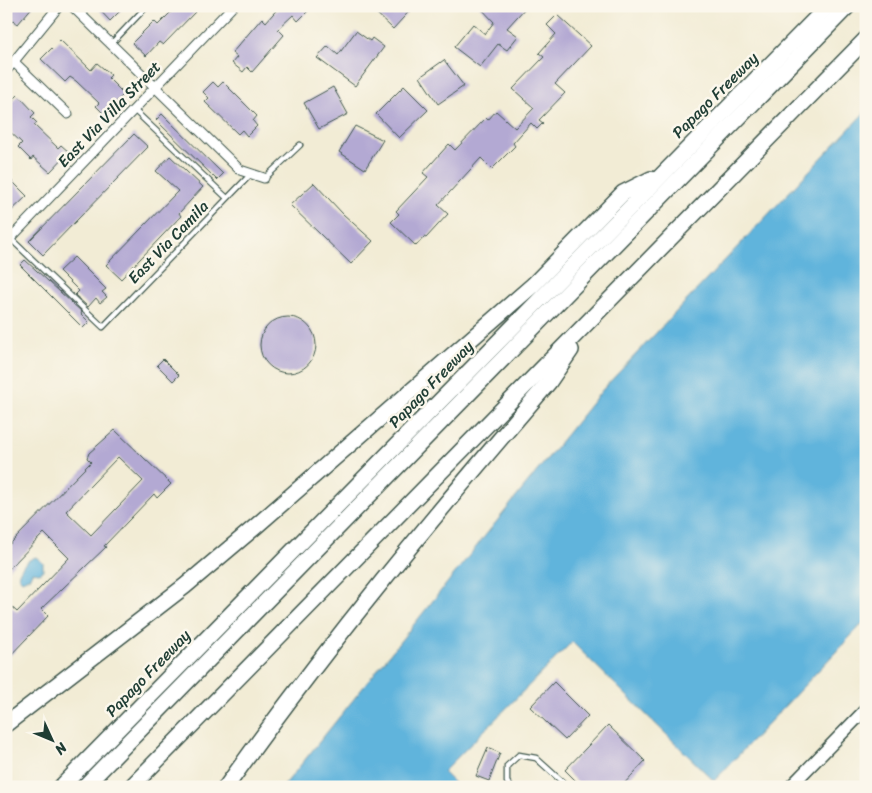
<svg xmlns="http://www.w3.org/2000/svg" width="872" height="793" viewBox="0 0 872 793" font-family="Sriracha,sans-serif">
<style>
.water{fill:#60b4dc;stroke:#407888}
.building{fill:#b3a9d3;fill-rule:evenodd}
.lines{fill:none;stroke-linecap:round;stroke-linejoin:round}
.lane-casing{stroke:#3f574c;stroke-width:7}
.street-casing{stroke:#3f574c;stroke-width:11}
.secondary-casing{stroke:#3f574c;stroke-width:14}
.highway-casing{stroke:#3f574c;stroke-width:18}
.lane{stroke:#fff;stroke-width:4.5}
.street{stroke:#fff;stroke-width:9}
.secondary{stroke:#fff;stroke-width:11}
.highway{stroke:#fff;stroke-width:15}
.labels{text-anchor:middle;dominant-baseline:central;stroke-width:5;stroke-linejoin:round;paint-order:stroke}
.street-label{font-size:16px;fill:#1f3d34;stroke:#fbf7ec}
</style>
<rect width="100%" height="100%" fill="#fbf7ec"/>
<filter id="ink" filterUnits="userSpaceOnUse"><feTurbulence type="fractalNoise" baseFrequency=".02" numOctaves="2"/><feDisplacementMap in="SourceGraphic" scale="10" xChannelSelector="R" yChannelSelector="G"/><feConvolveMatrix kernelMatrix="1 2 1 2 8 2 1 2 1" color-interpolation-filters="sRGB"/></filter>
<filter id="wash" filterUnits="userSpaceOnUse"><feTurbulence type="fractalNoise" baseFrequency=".0096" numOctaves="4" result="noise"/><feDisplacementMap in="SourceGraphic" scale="20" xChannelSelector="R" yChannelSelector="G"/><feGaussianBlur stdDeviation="1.12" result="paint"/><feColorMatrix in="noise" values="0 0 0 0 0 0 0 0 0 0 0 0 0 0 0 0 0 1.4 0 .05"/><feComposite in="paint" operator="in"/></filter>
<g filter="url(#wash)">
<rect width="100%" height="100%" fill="#f2ecd5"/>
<g class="water">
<path d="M 866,111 L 866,620 L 714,781 L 572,642 L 443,772 L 458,787 L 283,787 L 604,388 Z"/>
<path d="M 36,557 L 43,563 L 43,570 L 39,573 L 32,572 L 30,577 L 22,581 L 18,576 C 21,567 26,560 36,557 Z"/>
</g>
<g id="blocks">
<g class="building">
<path d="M 6,6 L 33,6 L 18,24 L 13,20 L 6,27 Z"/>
<path d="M 96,6 L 125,6 L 110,21 Z"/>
<path d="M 177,6 L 192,6 L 196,11 L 163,45 L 159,42 L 146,56 L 132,43 L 154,21 L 158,25 Z"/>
<path d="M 280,6 L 313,6 L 298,21 L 293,15 L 278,29 L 284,35 L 252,72 L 247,67 L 243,72 L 232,63 L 237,57 L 232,53 L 262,18 L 266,22 Z"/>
<path d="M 369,6 L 414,6 L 393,29 Z"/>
<path d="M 479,6 L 527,6 L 507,28 L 518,36 L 507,50 L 498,44 L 480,67 L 454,47 L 473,24 L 485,34 L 494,22 Z"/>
<path d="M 557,15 L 591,46 L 555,84 L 565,93 L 539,120 L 543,123 L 537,129 L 531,123 L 513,143 L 515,146 L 492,169 L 481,158 L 438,205 L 448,214 L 426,238 L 424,237 L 416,246 L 391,222 L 399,214 L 396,211 L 428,177 L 423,173 L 449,144 L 455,150 L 486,118 L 488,120 L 496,111 L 515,128 L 534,108 L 513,89 L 544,57 L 539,53 L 556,34 L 547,25 Z"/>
<path d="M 356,31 L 370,41 L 372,38 L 384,47 L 355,86 L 317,58 L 328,46 L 338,55 Z"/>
<path d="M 60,40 L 91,70 L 97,63 L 111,75 L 108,78 L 124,94 L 104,114 L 96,106 L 99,103 L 76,81 L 70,77 L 65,82 L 41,59 Z"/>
<path d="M 444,60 L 464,86 L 438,104 L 420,77 Z"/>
<path d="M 213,82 L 218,87 L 223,82 L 257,116 L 253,121 L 257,126 L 247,136 L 242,130 L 238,134 L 205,102 L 209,98 L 203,92 Z"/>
<path d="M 404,86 L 428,110 L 399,138 L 376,114 Z"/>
<path d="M 333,87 L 348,114 L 319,129 L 304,103 Z"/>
<path d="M 6,95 L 12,101 L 18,95 L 35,113 L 31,117 L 37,123 L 34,125 L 58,148 L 61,145 L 69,152 L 50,172 L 33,157 L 31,160 L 18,147 L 22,143 L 6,128 Z"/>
<path d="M 162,114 L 223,174 L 217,180 L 156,120 Z"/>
<path d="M 355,126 L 383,140 L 365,169 L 339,152 Z"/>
<path d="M 134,134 L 148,147 L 43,255 L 29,241 Z"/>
<path d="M 170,156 L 203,187 L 179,213 L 181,216 L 121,279 L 106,265 L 178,191 L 156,171 Z"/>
<path d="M 6,175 L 27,196 L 6,216 Z"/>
<path d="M 314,183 L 343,214 L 373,241 L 351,264 L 290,205 Z"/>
<path d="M 74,257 L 106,289 L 102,292 L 107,297 L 100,303 L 96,298 L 88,307 L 75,295 L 79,291 L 59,271 Z"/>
<path d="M 25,260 L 82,312 L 81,314 L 89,322 L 83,328 L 20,265 Z"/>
<circle cx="288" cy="345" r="28"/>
<path d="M 163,359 L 179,375 L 173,381 L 157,365 Z"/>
<path d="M 115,430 L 171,484 L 157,498 L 154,494 L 104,546 L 106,547 L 41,609 L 48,616 L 6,660 L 6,602 L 17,612 L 69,558 L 44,533 L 6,572 L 6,548 L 91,462 L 87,458 L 89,453 ZM 118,457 L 143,481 L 91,535 L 66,511 Z"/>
<path d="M 554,682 L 588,716 L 565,740 L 530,707 Z"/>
<path d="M 608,725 L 645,761 L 621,787 L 582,787 L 565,770 Z"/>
<path d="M 488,748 L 500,753 L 489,781 L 476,776 Z"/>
</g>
</g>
</g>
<g filter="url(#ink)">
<use href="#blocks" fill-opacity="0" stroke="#3f574c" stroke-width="1"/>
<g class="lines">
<defs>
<g id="lane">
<path d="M 111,44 L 147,6"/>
<path d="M 134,110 L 227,198"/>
<path d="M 265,178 L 300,145"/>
<path d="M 11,239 L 103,327 L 251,174"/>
<path d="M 511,787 L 507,782 L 507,766 L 519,755 L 536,758 L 568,787"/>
</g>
<g id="street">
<path d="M 72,6 L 240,170 L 264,178"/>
<path d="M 14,62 L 68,114"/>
<path d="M 6,71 L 59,6"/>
<path d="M 6,243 L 233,6"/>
</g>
<path id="secondary" d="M 790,787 L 866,709"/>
<g id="highway">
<path d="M 6,724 L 185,586 L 255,527 L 533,285 L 623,193 L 651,179"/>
<path d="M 61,787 L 828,6"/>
<path d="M 84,787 L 848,6"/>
<path d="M 131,787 L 866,39"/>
<path d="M 226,787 C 326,646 436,513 549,382 L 571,350"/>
</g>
</defs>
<use href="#lane" class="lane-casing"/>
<use href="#street" class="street-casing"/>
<use href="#secondary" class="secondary-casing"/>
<use href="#highway" class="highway-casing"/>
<use href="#lane" class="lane"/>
<use href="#street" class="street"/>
<use href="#secondary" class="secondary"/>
<use href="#highway" class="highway"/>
</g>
</g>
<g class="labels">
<g class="street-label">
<text transform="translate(715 95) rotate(-45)">Papago Freeway</text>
<text transform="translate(109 114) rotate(-46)">East Via Villa Street</text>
<text transform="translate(168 242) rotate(-46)">East Via Camila</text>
<text transform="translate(431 384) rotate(-46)">Papago Freeway</text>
<text transform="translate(148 673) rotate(-46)">Papago Freeway</text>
</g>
</g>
<rect width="872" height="793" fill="none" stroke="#fbf7ec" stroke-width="25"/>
<g transform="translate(52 740) rotate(134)" stroke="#fbf7ec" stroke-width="4" paint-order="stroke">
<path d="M0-4L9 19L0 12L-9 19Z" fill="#1f3d34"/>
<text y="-8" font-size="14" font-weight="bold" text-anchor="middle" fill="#1f3d34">N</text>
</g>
</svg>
